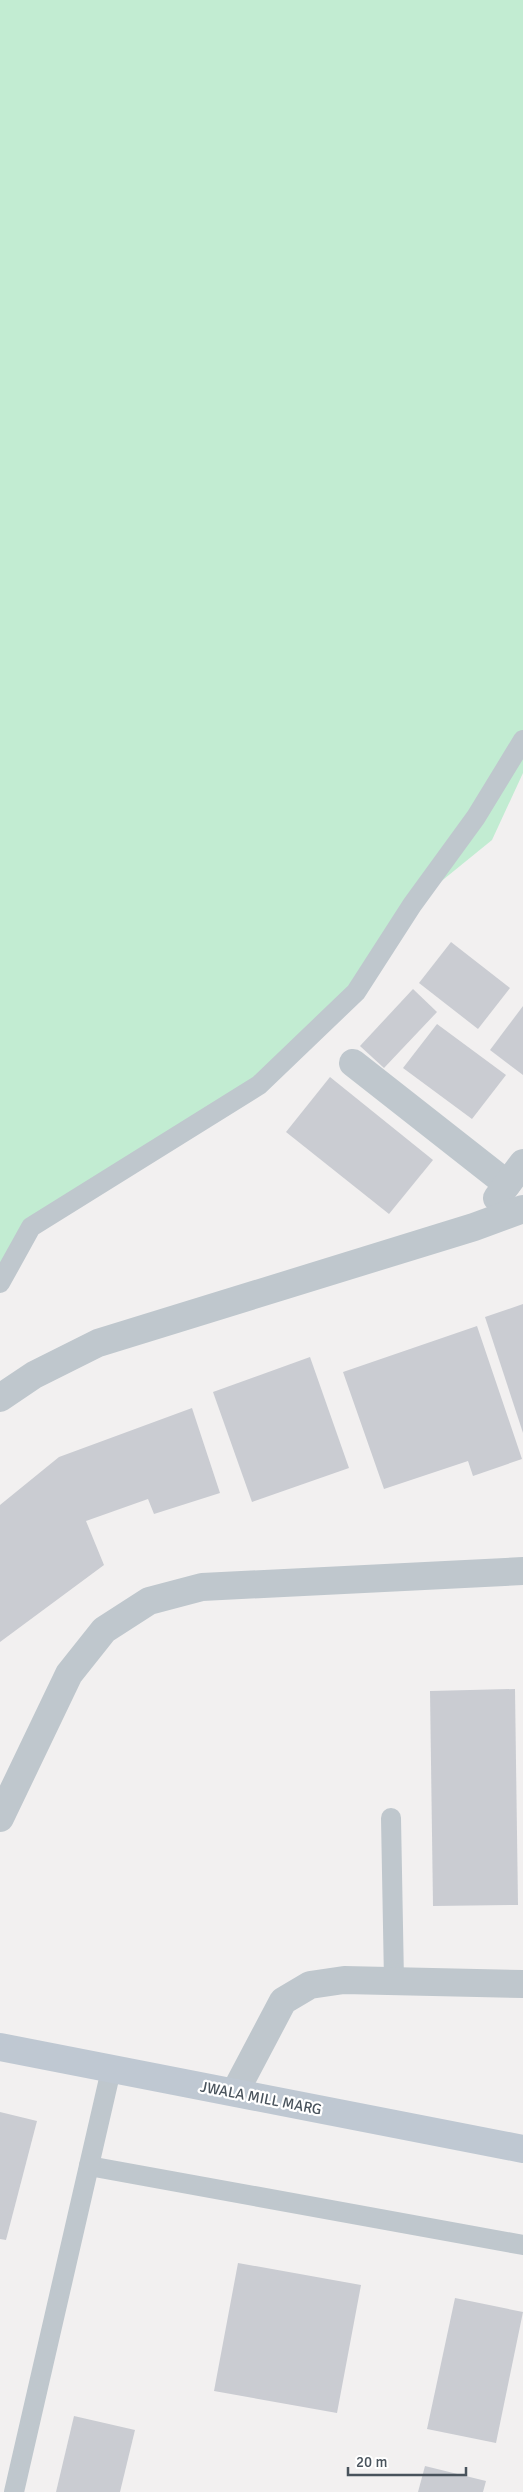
<svg xmlns="http://www.w3.org/2000/svg" width="523" height="2492" viewBox="0 0 523 2492" font-family="Signika,sans-serif">
<style>
.green{fill:#c2ecd2}
.building{fill:#caccd2}
.lines{fill:none;stroke-linecap:round;stroke-linejoin:round}
.lane{stroke:#bfc7cd;stroke-width:20}
.street{stroke:#bfc7cd;stroke-width:28}
.secondary{stroke:#bfc8d2;stroke-width:28}
.labels{text-anchor:middle;dominant-baseline:central;stroke-width:4.5;stroke-linejoin:round;paint-order:stroke}
.street-label{font-size:15px;fill:#49535c;stroke:#fff}
</style>
<rect width="100%" height="100%" fill="#f2f0f0"/>
<path class="green" d="M 0,0 L 523,0 L 523,773 L 492,840 L 412,905 L 356,992 L 259,1085 L 31,1227 L 0,1283 Z"/>
<g class="building">
<path d="M 451,942 L 510,988 L 478,1029 L 419,983 Z"/>
<path d="M 413,989 L 437,1012 L 384,1068 L 360,1046 Z"/>
<path d="M 523,1006 L 523,1075 L 490,1050 Z"/>
<path d="M 437,1024 L 506,1075 L 472,1119 L 403,1068 Z"/>
<path d="M 330,1077 L 433,1160 L 389,1214 L 286,1132 Z"/>
<path d="M 523,1304 L 523,1433 L 485,1317 Z"/>
<path d="M 477,1326 L 522,1459 L 473,1476 L 468,1461 L 384,1489 L 343,1372 Z"/>
<path d="M 310,1357 L 349,1468 L 252,1502 L 213,1392 Z"/>
<path d="M 192,1408 L 220,1493 L 154,1514 L 148,1499 L 86,1521 L 104,1565 L 0,1642 L 0,1505 L 59,1457 Z"/>
<path d="M 515,1689 L 518,1905 L 433,1906 L 430,1691 Z"/>
<path d="M 0,2112 L 37,2121 L 6,2240 L 0,2239 Z"/>
<path d="M 238,2263 L 361,2285 L 337,2413 L 214,2391 Z"/>
<path d="M 455,2298 L 523,2312 L 496,2443 L 427,2429 Z"/>
<path d="M 74,2416 L 135,2430 L 120,2492 L 56,2492 Z"/>
<path d="M 425,2466 L 486,2481 L 483,2492 L 418,2492 Z"/>
</g>
<g class="lines">
<g class="lane">
<path d="M 0,1283 L 31,1227 L 259,1085 L 356,992 L 412,905 L 476,817 L 523,740"/>
<path d="M 391,1818 L 394,1981"/>
<path d="M 89,2166 L 523,2245"/>
<path d="M 14,2492 L 111,2070"/>
</g>
<g class="street">
<path d="M 353,1063 L 507,1184"/>
<path d="M 497,1198 L 523,1163"/>
<path d="M 0,1398 L 34,1375 L 98,1343 L 474,1227 L 523,1209"/>
<path d="M 0,1818 L 69,1674 L 104,1630 L 149,1601 L 202,1587 L 523,1571"/>
<path d="M 235,2092 L 283,2001 L 310,1985 L 344,1980 L 523,1984"/>
</g>
<path class="secondary" d="M 0,2047 L 523,2149"/>
</g>
<g class="labels">
<g class="street-label">
<text transform="translate(261 2098) rotate(11)">JWALA MILL MARG</text>
</g>
</g>
<path d="M348 2467v8h118v-8" fill="none" stroke="#49535c" stroke-width="2.5"/>
<text x="356" y="2467" font-size="15" fill="#49535c" stroke="#ffffff" stroke-width="4" paint-order="stroke">20 m</text>
</svg>
